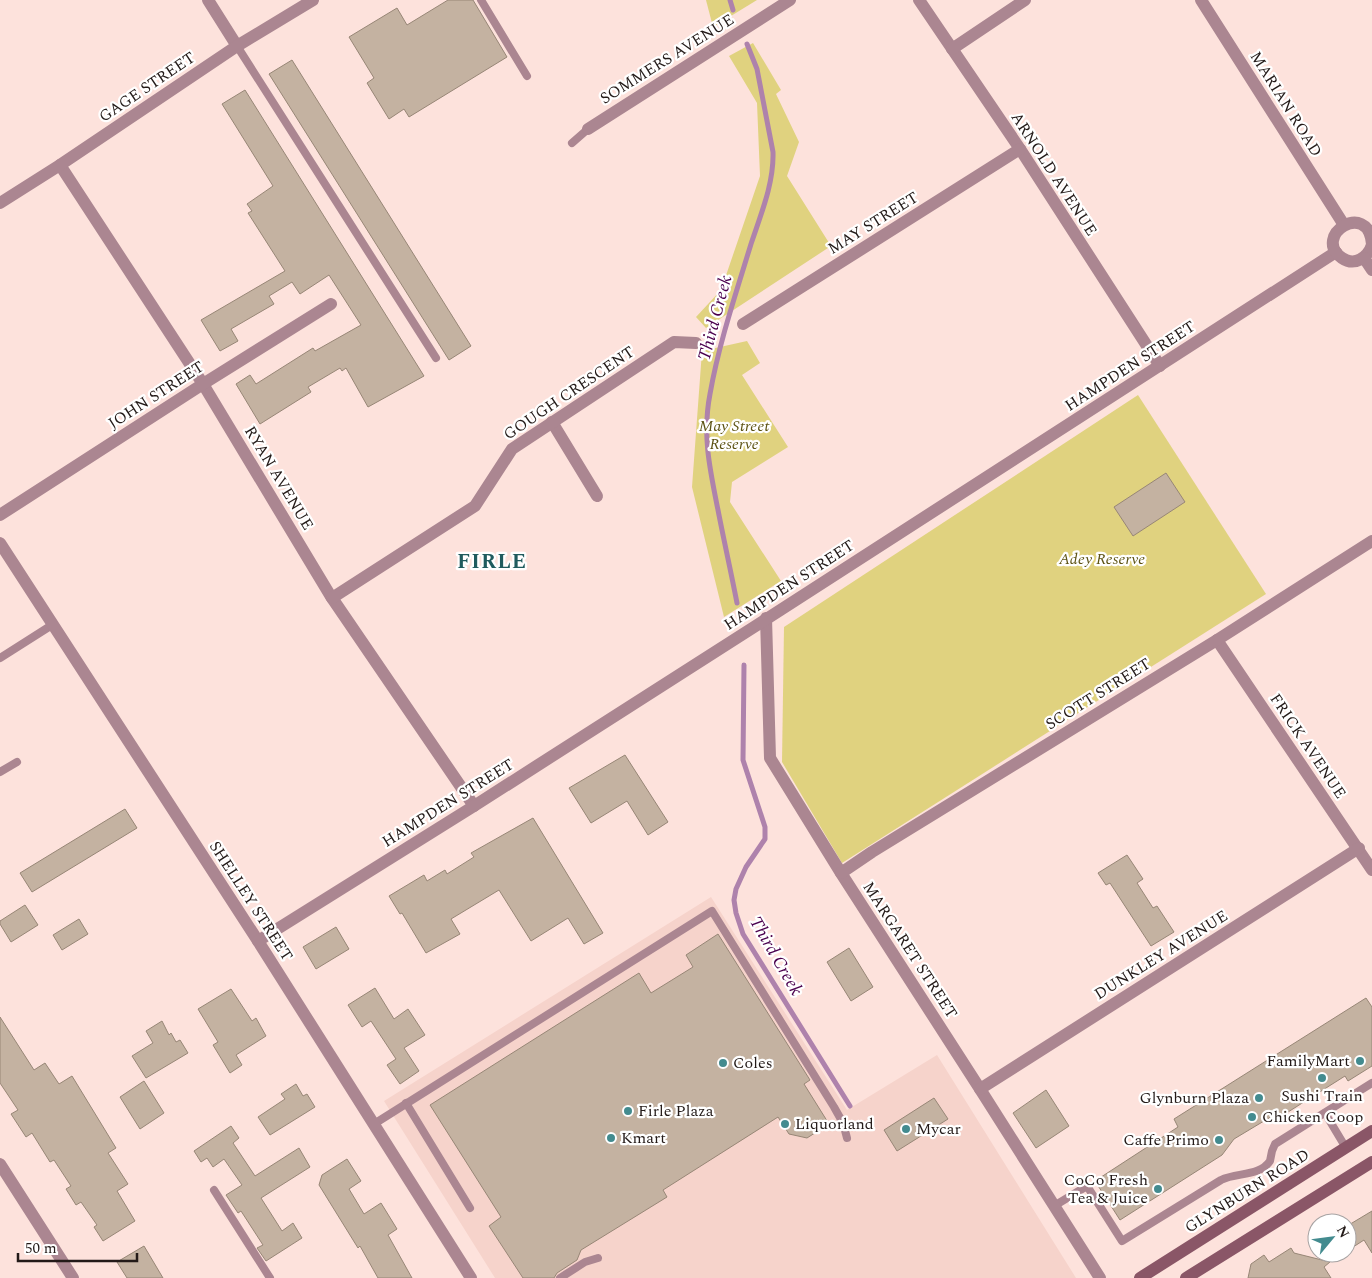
<svg xmlns="http://www.w3.org/2000/svg" width="1372" height="1278" viewBox="0 0 1372 1278" font-family="Spectral,serif">
<style>
.built{fill:#f6d3cb}
.green{fill:#e0d27f}
.lines{fill:none;stroke-linecap:round;stroke-linejoin:round}
.stream{stroke:#ae82ac;stroke-width:5}
.building{fill:#c4b2a1;stroke:#978676}
.service{stroke:#ab8691;stroke-width:8}
.minor{stroke:#ab8691;stroke-width:12}
.tertiary{stroke:#ab8691;stroke-width:12}
.secondary{stroke:#8a5667;stroke-width:12}
.poi-dot{fill:#438b8f;stroke:#fff;stroke-width:2}
.labels{text-anchor:middle;dominant-baseline:central;stroke-width:4.5;stroke-linejoin:round;paint-order:stroke}
.street-label{font-size:16px;fill:#231a18;stroke:#fff}
.park-label{font-size:16px;font-style:italic;fill:#5d5314;stroke:#fff}
.poi-label{font-size:16px;fill:#231a18;stroke:#fff;text-anchor:start}
.water-label{font-size:18px;font-style:italic;fill:#4a004e;stroke:#fff}
.district-label{font-size:21px;font-weight:bold;letter-spacing:1px;fill:#205b5e;stroke:#fff}
</style>
<rect width="100%" height="100%" fill="#fde2dc"/>
<path class="built" d="M 711,897 L 847,1110 L 937,1055 L 1076,1278 L 495,1278 L 384,1101 Z"/>
<g class="green">
<path d="M 706,0 L 757,0 L 713,27 Z"/>
<path d="M 753,43 L 781,90 L 776,94 L 799,142 L 787,176 L 831,246 L 706,328 L 696,317 L 721,290 L 760,176 L 757,103 L 729,56 Z"/>
<path d="M 747,341 L 760,363 L 742,375 L 788,447 L 732,482 L 730,502 L 781,581 L 724,617 L 692,487 L 702,351 Z"/>
<path d="M 1138,395 L 1266,594 L 842,863 L 782,762 L 784,627 Z"/>
</g>
<g class="lines">
<g class="stream">
<path d="M 730,0 L 733,10"/>
<path d="M 737,603 C 731,572 724,541 718,510 C 710,470 702,435 710,394 C 719,343 736,293 751,244 C 761,214 774,183 773,152 L 757,69 L 747,44"/>
<path d="M 744,665 L 743,760 L 765,827 L 765,839 L 746,867 L 736,889 L 734,900 L 736,913 L 743,934 L 850,1106"/>
</g>
</g>
<g class="building">
<path d="M 448,0 L 473,0 L 507,57 L 409,117 L 404,109 L 389,119 L 367,83 L 374,78 L 349,37 L 397,8 L 407,25 Z"/>
<path d="M 292,60 L 471,346 L 449,360 L 269,74 Z"/>
<path d="M 245,90 L 424,376 L 368,407 L 346,368 L 342,371 L 340,368 L 308,387 L 311,392 L 260,424 L 236,384 L 250,375 L 256,384 L 313,348 L 315,351 L 361,325 L 329,275 L 300,294 L 292,282 L 269,296 L 274,304 L 231,329 L 238,341 L 220,351 L 201,320 L 285,271 L 248,213 L 252,211 L 247,204 L 273,186 L 222,104 Z"/>
<path d="M 1166,473 L 1185,502 L 1133,536 L 1114,507 Z"/>
<path d="M 625,755 L 668,822 L 648,835 L 627,801 L 591,823 L 569,788 Z"/>
<path d="M 125,809 L 137,828 L 32,892 L 20,873 Z"/>
<path d="M 533,818 L 603,933 L 584,944 L 568,918 L 531,941 L 499,890 L 451,919 L 460,934 L 426,953 L 402,913 L 400,914 L 389,896 L 424,875 L 427,881 L 445,870 L 447,874 L 474,857 L 471,853 Z"/>
<path d="M 1127,855 L 1143,879 L 1137,883 L 1153,908 L 1157,906 L 1174,932 L 1151,946 L 1110,883 L 1106,885 L 1098,873 Z"/>
<path d="M 25,905 L 38,925 L 11,942 L 0,924 L 0,921 Z"/>
<path d="M 79,919 L 88,934 L 62,950 L 53,935 Z"/>
<path d="M 336,927 L 349,949 L 316,969 L 303,947 Z"/>
<path d="M 718,934 L 810,1080 L 804,1084 L 829,1124 L 807,1138 L 789,1134 L 778,1117 L 663,1190 L 667,1197 L 581,1250 L 577,1260 L 557,1273 L 554,1278 L 523,1278 L 489,1226 L 501,1217 L 430,1105 L 639,973 L 651,993 L 693,967 L 686,955 Z"/>
<path d="M 849,948 L 873,987 L 851,1001 L 827,962 Z"/>
<path d="M 375,988 L 394,1019 L 408,1009 L 425,1035 L 404,1048 L 419,1071 L 400,1084 L 387,1065 L 396,1059 L 371,1021 L 362,1027 L 348,1005 Z"/>
<path d="M 231,989 L 252,1021 L 256,1018 L 266,1036 L 236,1055 L 242,1065 L 230,1073 L 213,1045 L 218,1042 L 198,1009 Z"/>
<path d="M 1366,998 L 1372,1007 L 1372,1066 L 1348,1081 L 1345,1076 L 1277,1119 L 1274,1115 L 1234,1139 L 1222,1155 L 1120,1220 L 1095,1181 L 1178,1127 L 1174,1119 Z"/>
<path d="M 0,1017 L 34,1070 L 45,1063 L 59,1084 L 72,1076 L 116,1148 L 108,1153 L 128,1184 L 117,1191 L 135,1221 L 103,1241 L 94,1227 L 97,1225 L 81,1202 L 76,1205 L 66,1189 L 71,1186 L 54,1160 L 50,1162 L 32,1133 L 26,1137 L 11,1114 L 18,1110 L 0,1083 Z"/>
<path d="M 162,1021 L 169,1035 L 171,1033 L 176,1042 L 180,1040 L 188,1053 L 146,1078 L 132,1056 L 153,1043 L 146,1031 Z"/>
<path d="M 144,1081 L 164,1113 L 140,1129 L 120,1097 Z"/>
<path d="M 296,1084 L 303,1096 L 307,1094 L 315,1107 L 270,1135 L 258,1117 L 285,1099 L 281,1094 Z"/>
<path d="M 1046,1090 L 1069,1126 L 1036,1148 L 1013,1113 Z"/>
<path d="M 934,1098 L 948,1119 L 897,1151 L 884,1130 Z"/>
<path d="M 231,1126 L 239,1138 L 233,1143 L 255,1176 L 299,1148 L 310,1167 L 261,1198 L 282,1231 L 293,1223 L 302,1238 L 266,1261 L 257,1248 L 263,1245 L 241,1211 L 238,1213 L 226,1195 L 242,1185 L 224,1159 L 213,1167 L 207,1158 L 201,1162 L 194,1151 Z"/>
<path d="M 347,1159 L 361,1181 L 349,1189 L 364,1214 L 381,1203 L 397,1229 L 388,1235 L 412,1278 L 378,1278 L 360,1246 L 358,1248 L 319,1185 L 322,1175 Z"/>
<path d="M 1372,1211 L 1372,1253 L 1364,1240 L 1347,1251 L 1347,1226 Z"/>
<path d="M 144,1246 L 163,1278 L 127,1278 L 117,1262 Z"/>
<path d="M 1291,1248 L 1294,1253 L 1330,1262 L 1324,1267 L 1331,1278 L 1248,1278 L 1251,1264 L 1264,1255 L 1269,1262 Z"/>
</g>
<g class="lines">
<g class="service">
<path d="M 481,0 L 527,76"/>
<path d="M 237,46 L 436,358"/>
<path d="M 572,143 L 588,129"/>
<path d="M 0,658 L 52,625"/>
<path d="M 0,772 L 17,762"/>
<path d="M 406,1103 L 470,1208"/>
<path d="M 1325,1113 L 1346,1148"/>
<path d="M 374,1124 L 712,911 L 834,1107 L 843,1123 L 847,1138"/>
<path d="M 214,1190 L 270,1278"/>
<path d="M 1054,1206 L 1087,1186 L 1122,1241 L 1221,1180 C 1237,1172 1259,1177 1270,1161 L 1272,1151 L 1275,1144 L 1372,1083"/>
<path d="M 560,1278 L 585,1262 L 598,1258"/>
</g>
<g class="minor">
<path d="M 208,0 L 237,46"/>
<path d="M 919,0 L 1020,149 L 1160,366"/>
<path d="M 952,49 L 1025,0"/>
<path d="M 588,129 L 790,0"/>
<path d="M 60,165 L 203,384 L 330,595 L 474,806"/>
<path d="M 0,203 L 60,165 L 237,46 L 313,0"/>
<path d="M 743,324 L 1020,149"/>
<path d="M 552,422 L 597,496"/>
<path d="M 0,515 L 203,384 L 331,304"/>
<path d="M 0,543 L 258,941 L 471,1278"/>
<path d="M 332,598 L 475,506 L 512,449 L 674,342 L 696,343"/>
<path d="M 766,618 L 770,758 L 841,873 L 980,1089 L 1100,1278"/>
<path d="M 1217,640 L 1372,870"/>
<path d="M 841,873 L 872,852 L 1217,640 L 1372,541"/>
<path d="M 258,941 L 474,806 L 754,627 L 1336,252"/>
<path d="M 980,1089 L 1359,848"/>
<path d="M 0,1164 L 73,1278"/>
</g>
<g class="tertiary">
<path d="M 1201,0 L 1344,225"/>
<path d="M 1372,244 C 1368,199 1311,236 1342,258 C 1355,267 1368,257 1372,245"/>
<path d="M 1364,258 L 1372,270"/>
</g>
<g class="secondary">
<path d="M 1140,1278 L 1372,1131"/>
<path d="M 1186,1278 L 1372,1162"/>
</g>
</g>
<g class="poi-dot">
<circle cx="1360" cy="1061" r="5"/>
<circle cx="723" cy="1063" r="5"/>
<circle cx="1322" cy="1078" r="5"/>
<circle cx="1259" cy="1098" r="5"/>
<circle cx="628" cy="1111" r="5"/>
<circle cx="1252" cy="1117" r="5"/>
<circle cx="785" cy="1124" r="5"/>
<circle cx="906" cy="1129" r="5"/>
<circle cx="611" cy="1138" r="5"/>
<circle cx="1219" cy="1140" r="5"/>
<circle cx="1158" cy="1189" r="5"/>
</g>
<g class="labels">
<g class="street-label">
<text transform="translate(667 59) rotate(-32)">SOMMERS AVENUE</text>
<text transform="translate(147 87) rotate(-34)">GAGE STREET</text>
<text transform="translate(1286 104) rotate(58)">MARIAN ROAD</text>
<text transform="translate(1054 174) rotate(57)">ARNOLD AVENUE</text>
<text transform="translate(873 223) rotate(-32)">MAY STREET</text>
<text transform="translate(1130 366) rotate(-33)">HAMPDEN STREET</text>
<text transform="translate(569 393) rotate(-34)">GOUGH CRESCENT</text>
<text transform="translate(156 395) rotate(-33)">JOHN STREET</text>
<text transform="translate(279 478) rotate(59)">RYAN AVENUE</text>
<text transform="translate(789 585) rotate(-33)">HAMPDEN STREET</text>
<text transform="translate(1098 694) rotate(-32)">SCOTT STREET</text>
<text transform="translate(1308 746) rotate(56)">FRICK AVENUE</text>
<text transform="translate(448 803) rotate(-32)">HAMPDEN STREET</text>
<text transform="translate(251 901) rotate(57)">SHELLEY STREET</text>
<text transform="translate(910 950) rotate(57)">MARGARET STREET</text>
<text transform="translate(1161 955) rotate(-32)">DUNKLEY AVENUE</text>
<text transform="translate(1247 1191) rotate(-32)">GLYNBURN ROAD</text>
</g>
<g class="park-label">
<text x="734" y="426">May Street<tspan x="734" dy="18">Reserve</tspan></text>
<text x="1102" y="559">Adey Reserve</text>
</g>
<g class="poi-label">
<text x="1350" y="1061" text-anchor="end">FamilyMart</text>
<text x="733" y="1063">Coles</text>
<text x="1322" y="1096" text-anchor="middle">Sushi Train</text>
<text x="1249" y="1098" text-anchor="end">Glynburn Plaza</text>
<text x="638" y="1111">Firle Plaza</text>
<text x="1262" y="1117">Chicken Coop</text>
<text x="795" y="1124">Liquorland</text>
<text x="916" y="1129">Mycar</text>
<text x="621" y="1138">Kmart</text>
<text x="1209" y="1140" text-anchor="end">Caffe Primo</text>
<text x="1148" y="1180" text-anchor="end">CoCo Fresh<tspan x="1148" dy="18">Tea &amp; Juice</tspan></text>
</g>
<g class="water-label">
<text transform="translate(715 318) rotate(-75)">Third Creek</text>
<text transform="translate(776 956) rotate(60)">Third Creek</text>
</g>
<g class="district-label">
<text x="492" y="562">FIRLE</text>
</g>
</g>
<g transform="translate(1332 1238) rotate(61)"><circle r="24" fill="#ffffff" stroke="#a7a3a3"/>
<path d="M0-4L9 19L0 12L-9 19Z" fill="#438b8f"/>
<text y="-8" font-size="14" font-weight="bold" text-anchor="middle" fill="#231a18">N</text>
</g>
<path d="M18 1253v8h119v-8" fill="none" stroke="#231a18" stroke-width="2.5"/>
<text x="25" y="1253" font-size="15" fill="#231a18" stroke="#ffffff" stroke-width="4" paint-order="stroke">50 m</text>
</svg>
